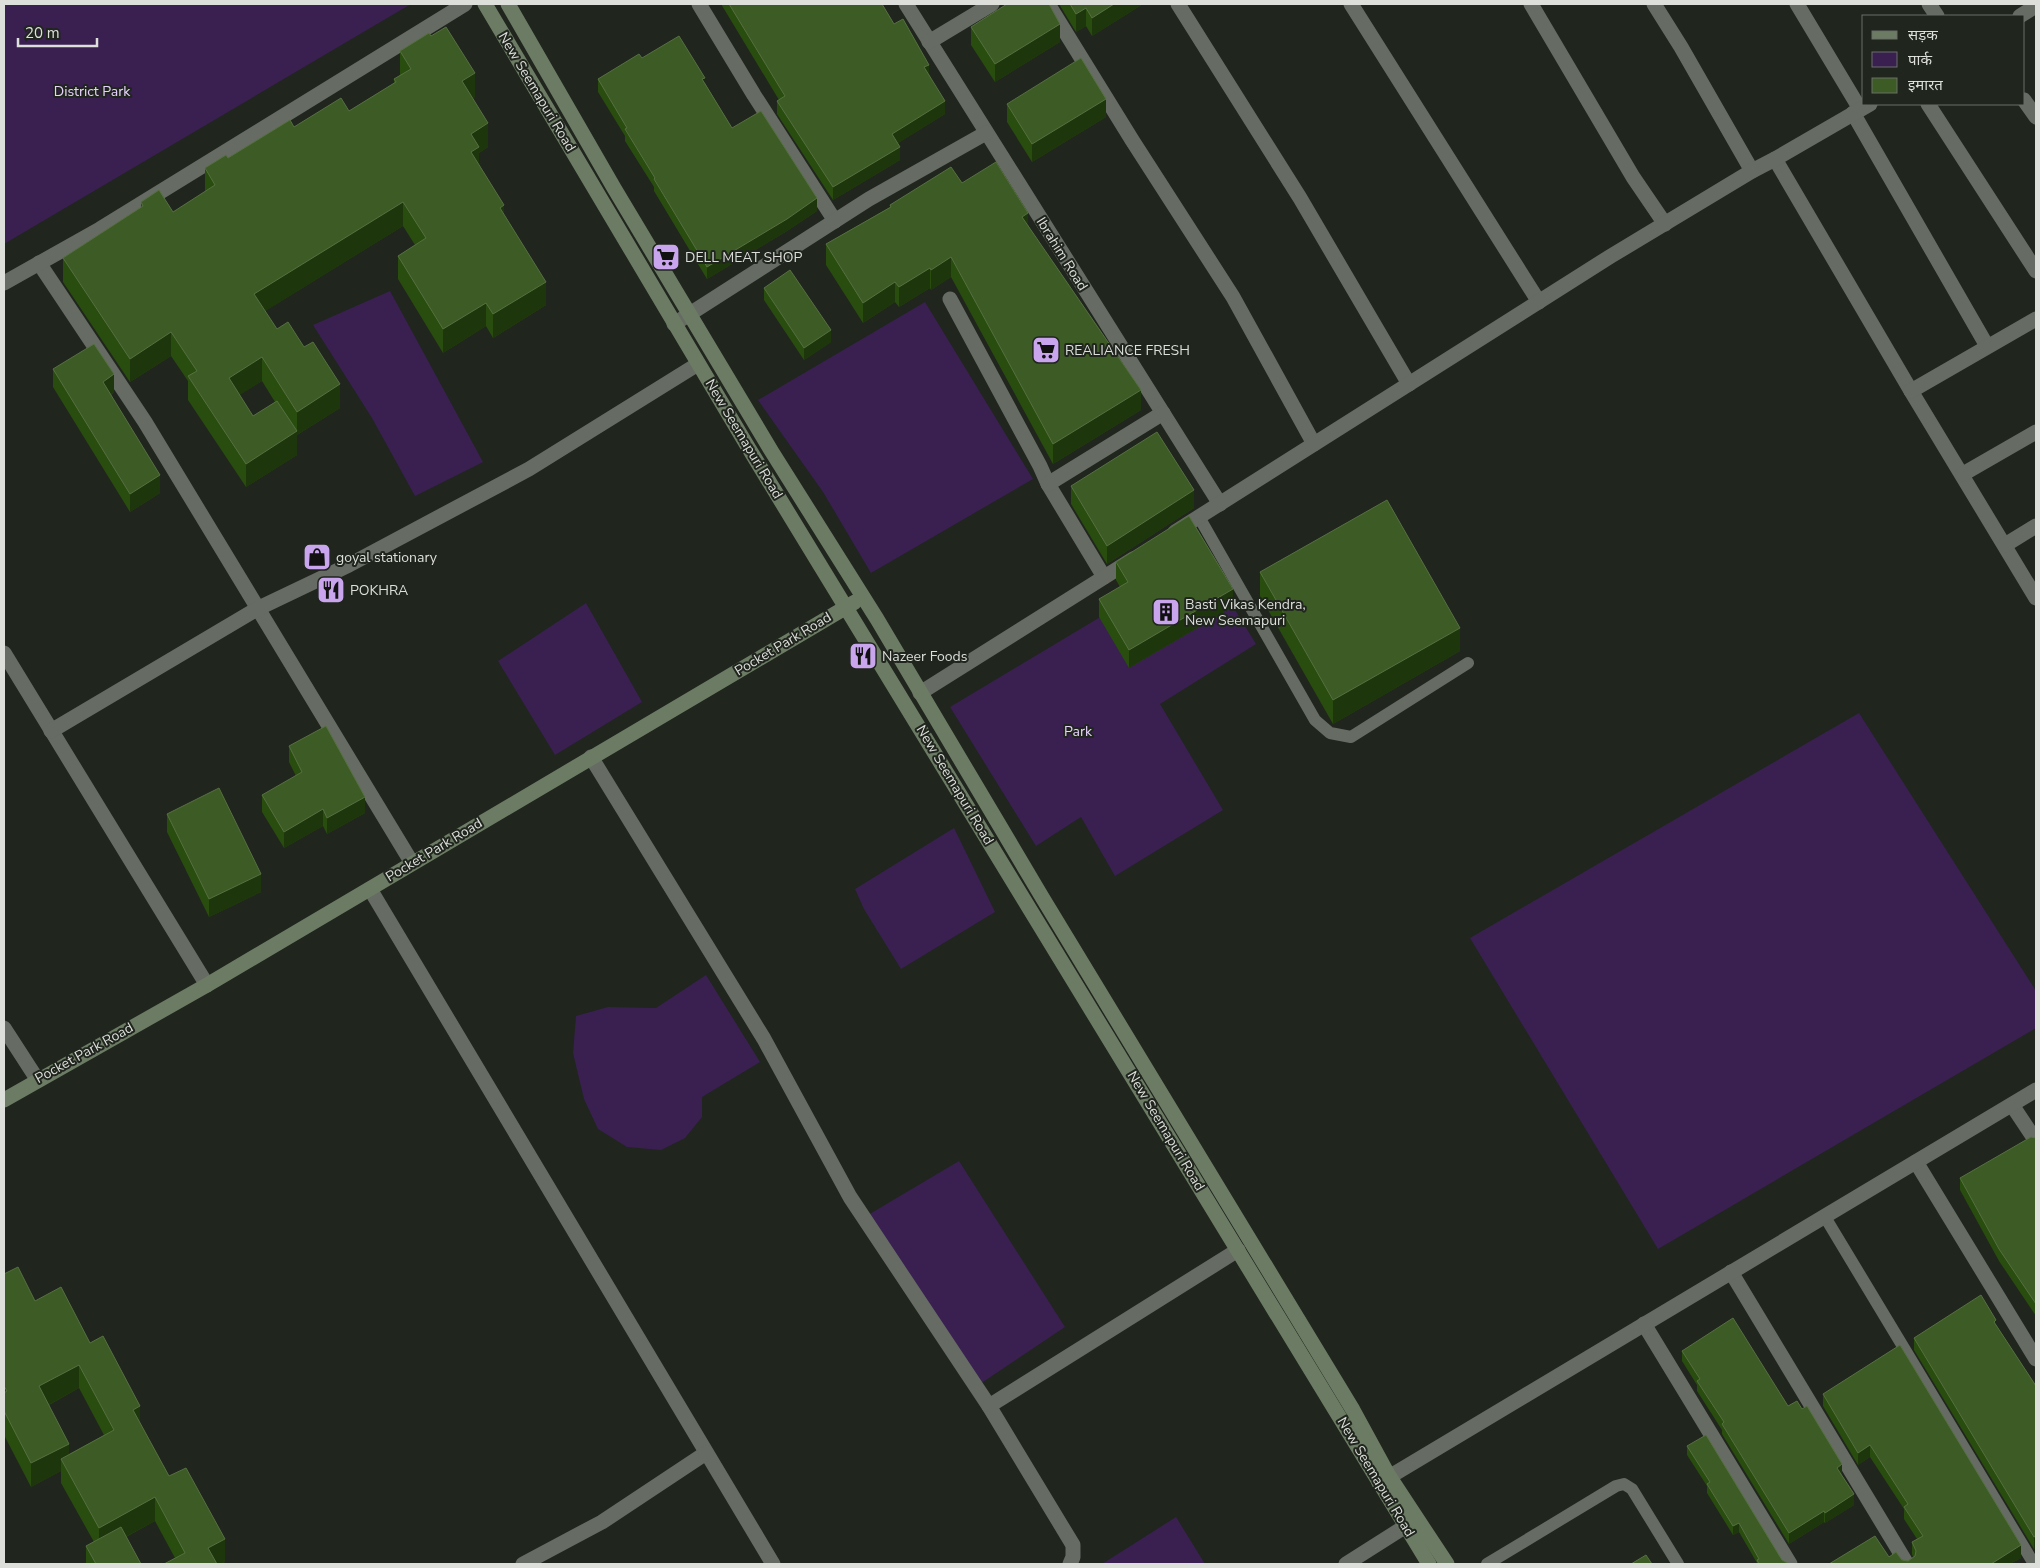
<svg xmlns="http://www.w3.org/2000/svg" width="2040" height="1568" viewBox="0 0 2040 1568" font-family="'Nunito Sans','Noto Sans Devanagari',sans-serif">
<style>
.green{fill:#392050}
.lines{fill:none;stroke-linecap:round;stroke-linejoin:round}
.lane{stroke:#666b64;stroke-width:12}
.street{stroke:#666b64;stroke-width:15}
.secondary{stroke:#6c7c64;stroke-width:15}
.wall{fill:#294c0f;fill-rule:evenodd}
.shaded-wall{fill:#1e360c}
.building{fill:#3d5c25;stroke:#567041}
.labels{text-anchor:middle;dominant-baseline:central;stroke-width:4;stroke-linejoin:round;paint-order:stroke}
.park-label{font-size:14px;fill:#e7d3fe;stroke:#20251e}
.street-label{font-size:14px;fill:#dcdfda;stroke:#20251e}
.poi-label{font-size:14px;fill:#dcdfda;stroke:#20251e;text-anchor:start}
</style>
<rect width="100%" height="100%" fill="#20251e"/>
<g class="green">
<path d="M 4,4 L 411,4 L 4,244 Z"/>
<path d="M 390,291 L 483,462 L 415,496 L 372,418 L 313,325 Z"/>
<path d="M 925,302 L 1033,479 L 871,573 L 823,492 L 758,400 Z"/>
<path d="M 1202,556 L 1256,644 L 1160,704 L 1223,810 L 1115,876 L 1081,817 L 1036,846 L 950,707 Z"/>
<path d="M 586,603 L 642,702 L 555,755 L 498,661 Z"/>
<path d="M 1859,713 L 2036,991 L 2036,1028 L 1658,1249 L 1470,938 Z"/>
<path d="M 954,828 L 995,912 L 901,969 L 864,909 L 855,889 Z"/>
<path d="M 706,975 L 760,1062 L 702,1097 L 702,1117 L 685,1138 L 661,1150 L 627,1147 L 598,1129 L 584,1099 L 573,1053 L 576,1016 L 608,1007 L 656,1008 Z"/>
<path d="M 959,1161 L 1065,1327 L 974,1388 L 868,1215 Z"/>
<path d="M 1176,1517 L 1205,1564 L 1102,1564 Z"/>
</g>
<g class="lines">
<g class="lane">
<path d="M 1199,517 L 1315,720 L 1330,733 L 1351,737 L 1468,663"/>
<path d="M 1825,1217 L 2034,1564"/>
<path d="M 1487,1564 L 1616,1486 L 1624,1484 L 1632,1489 L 1678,1564"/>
</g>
<g class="street">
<path d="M 699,4 L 754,95 L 835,221"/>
<path d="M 906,4 L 1220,504"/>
<path d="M 1048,4 L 1132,140 L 1233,297 L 1314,444"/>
<path d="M 1178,4 L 1300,198 L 1409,384"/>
<path d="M 1351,4 L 1539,302"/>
<path d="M 1531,4 L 1633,177 L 1665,224"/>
<path d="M 1654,4 L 1681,47 L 1752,171"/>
<path d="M 1797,4 L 1860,109"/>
<path d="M 1929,4 L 1937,16"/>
<path d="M 2020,16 L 2036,6"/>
<path d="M 929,42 L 992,4"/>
<path d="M 2024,100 L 2036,117"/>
<path d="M 1928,104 L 2036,271"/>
<path d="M 1853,113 L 1987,346"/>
<path d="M 1775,159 L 1911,391 L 2036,598"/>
<path d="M 39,263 L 145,422 L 412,863"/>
<path d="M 4,283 L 100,229 L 465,4"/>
<path d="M 950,299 L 1040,466 L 1048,484 L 1104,577"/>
<path d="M 674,324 L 869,199 L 986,133"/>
<path d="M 1911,391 L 2036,319"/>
<path d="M 1963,474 L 2036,432"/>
<path d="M 1048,484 L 1163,413"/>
<path d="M 1175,532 L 1611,256 L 1752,171 L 1775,159 L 1870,104"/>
<path d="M 2005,545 L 2036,526"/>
<path d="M 4,653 L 207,985"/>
<path d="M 920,693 L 1133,559"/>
<path d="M 51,731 L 257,609 L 349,565 L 529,469 L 698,364"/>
<path d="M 591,757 L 764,1039 L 850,1197 L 989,1406"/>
<path d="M 370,889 L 773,1564"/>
<path d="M 4,1028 L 37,1079"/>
<path d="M 2012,1105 L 2036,1141"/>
<path d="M 1916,1162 L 2036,1359"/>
<path d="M 1731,1272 L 1907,1564"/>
<path d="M 1644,1324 L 1790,1564"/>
<path d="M 1379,1483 L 2036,1090"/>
<path d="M 523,1564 L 602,1522 L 706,1453"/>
<path d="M 1070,1564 L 1073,1557 L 1073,1545 L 989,1406 L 1238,1250"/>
<path d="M 1346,1564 L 1406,1526"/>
</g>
<g class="secondary">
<path d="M 485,4 L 748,447 L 1429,1564"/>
<path d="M 508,4 L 614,188 L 772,452 L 877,619 L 1042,897 L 1353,1410 L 1389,1476 L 1447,1564"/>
<path d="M 4,1100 L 207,985 L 855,602"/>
</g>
</g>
<g class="wall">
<path d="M 721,4 L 882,4 L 894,24 L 929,74 L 945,114 L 898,143 L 900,160 L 833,200 L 777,114 L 777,101 L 779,100 Z"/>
<path d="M 1059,4 L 1143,4 L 1092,36 L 1086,26 L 1076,32 Z"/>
<path d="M 971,27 L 1060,42 L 995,82 L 971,45 Z"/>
<path d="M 400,51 L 475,97 L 473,98 L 488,147 L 479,153 L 479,164 L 504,216 L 546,305 L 493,338 L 486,326 L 443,353 L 398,279 L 398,256 L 415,245 L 403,226 L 265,311 L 277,329 L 340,408 L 297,435 L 297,455 L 246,487 L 188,400 L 188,381 L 171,356 L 130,382 L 63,282 L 63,258 L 141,208 L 141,202 L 173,212 L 205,192 L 205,168 L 228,158 L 294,127 L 349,111 L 394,83 L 394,79 L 400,75 ZM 262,381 L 275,402 L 253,416 L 239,395 Z"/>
<path d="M 642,58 L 705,83 L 732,128 L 817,211 L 787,231 L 707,279 L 654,191 L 654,187 L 625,141 L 625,136 L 598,92 L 598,79 Z"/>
<path d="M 1007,104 L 1106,117 L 1032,162 L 1007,122 Z"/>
<path d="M 962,183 L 1028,225 L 1141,410 L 1053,464 L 951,277 L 931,290 L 930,288 L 899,307 L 895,302 L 863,323 L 826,265 L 826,244 L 890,207 L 890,205 Z"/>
<path d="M 764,288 L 831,342 L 804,360 L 764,300 Z"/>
<path d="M 53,369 L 114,392 L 111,395 L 160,493 L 130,512 L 53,387 Z"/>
<path d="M 1071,486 L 1194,508 L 1107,564 L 1071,504 Z"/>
<path d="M 1116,562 L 1233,607 L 1129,668 L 1099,617 L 1099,599 L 1120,587 L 1116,580 Z"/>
<path d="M 1260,572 L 1460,651 L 1333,724 L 1260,596 Z"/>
<path d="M 289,746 L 365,813 L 327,834 L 323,826 L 284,848 L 262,812 L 262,795 L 296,776 L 289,762 Z"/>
<path d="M 167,814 L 261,892 L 209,917 L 167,832 Z"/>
<path d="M 2036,1138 L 2036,1316 L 1999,1261 L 1960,1190 L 1960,1178 Z"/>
<path d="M 4,1274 L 35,1301 L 90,1343 L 140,1424 L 169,1476 L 225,1562 L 221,1564 L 164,1564 L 175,1558 L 155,1521 L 126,1537 L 141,1564 L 86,1564 L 86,1546 L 94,1542 L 61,1483 L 61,1471 L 31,1487 L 4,1435 ZM 79,1388 L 104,1435 L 69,1454 L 49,1405 Z"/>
<path d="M 1996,1325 L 2036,1386 L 2034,1549 L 1914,1350 L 1914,1338 Z"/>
<path d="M 1682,1351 L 1788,1406 L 1842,1475 L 1841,1476 L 1854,1505 L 1825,1523 L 1824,1522 L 1789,1544 L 1722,1434 L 1722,1430 L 1697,1391 L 1697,1385 L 1682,1361 Z"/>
<path d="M 1823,1394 L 2021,1558 L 2010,1564 L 1829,1564 L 1889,1557 L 1908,1561 L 1913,1557 L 1912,1554 L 1912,1542 L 1917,1539 L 1904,1519 L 1904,1509 L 1870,1457 L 1858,1465 L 1823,1406 Z"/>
<path d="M 1687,1446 L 1782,1560 L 1789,1564 L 1757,1564 L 1757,1563 L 1739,1532 L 1733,1535 L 1707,1493 L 1707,1486 L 1687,1455 Z"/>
</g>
<g class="shaded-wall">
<path d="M 1114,4 L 1143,4 L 1092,36 L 1092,18 Z"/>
<path d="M 1086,8 L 1086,26 L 1076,32 L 1076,14 Z"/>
<path d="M 1060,24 L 1060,42 L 995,82 L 995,64 Z"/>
<path d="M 929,65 L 929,78 L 924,67 Z"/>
<path d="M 475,73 L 475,97 L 462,105 L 462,81 Z"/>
<path d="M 1106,99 L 1106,117 L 1032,162 L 1032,144 Z"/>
<path d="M 945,101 L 945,114 L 892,147 L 892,134 Z"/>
<path d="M 488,123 L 488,147 L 479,153 L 479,170 L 471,175 L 471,134 Z"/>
<path d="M 900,147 L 900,160 L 833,200 L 833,187 Z"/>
<path d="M 817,198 L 817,211 L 787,231 L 707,279 L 707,267 Z"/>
<path d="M 403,202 L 403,226 L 254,318 L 254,294 Z"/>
<path d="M 504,205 L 504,229 L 500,208 Z"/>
<path d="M 1028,213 L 1028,233 L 1022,217 Z"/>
<path d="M 951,257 L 951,277 L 931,290 L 931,270 Z"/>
<path d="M 930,268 L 930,288 L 899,307 L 899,287 Z"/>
<path d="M 546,282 L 546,305 L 493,338 L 493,314 Z"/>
<path d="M 895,282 L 895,302 L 863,323 L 863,303 Z"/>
<path d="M 486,303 L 486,326 L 443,353 L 443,329 Z"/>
<path d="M 831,330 L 831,342 L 804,360 L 804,348 Z"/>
<path d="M 171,332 L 171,356 L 130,382 L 130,359 Z"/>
<path d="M 262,357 L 262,381 L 229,402 L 229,378 Z"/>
<path d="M 114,374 L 114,392 L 103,400 L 103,382 Z"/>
<path d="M 340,384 L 340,408 L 297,435 L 297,412 Z"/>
<path d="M 1141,390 L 1141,410 L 1053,464 L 1053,444 Z"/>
<path d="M 297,431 L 297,455 L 246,487 L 246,464 Z"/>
<path d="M 160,475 L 160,493 L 130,512 L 130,494 Z"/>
<path d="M 1194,490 L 1194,508 L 1107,564 L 1107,546 Z"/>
<path d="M 1233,589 L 1233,607 L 1129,668 L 1129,650 Z"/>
<path d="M 1460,628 L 1460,651 L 1333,724 L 1333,700 Z"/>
<path d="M 365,797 L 365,813 L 327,834 L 327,818 Z"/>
<path d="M 323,809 L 323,826 L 284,848 L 284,832 Z"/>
<path d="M 261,874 L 261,892 L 209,917 L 209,899 Z"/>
<path d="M 79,1365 L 79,1388 L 39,1410 L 39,1386 Z"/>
<path d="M 140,1406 L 140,1430 L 133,1410 Z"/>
<path d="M 69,1444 L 69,1467 L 61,1459 L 61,1471 L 31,1487 L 31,1463 Z"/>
<path d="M 1870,1445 L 1870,1457 L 1858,1465 L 1858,1453 Z"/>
<path d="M 1842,1464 L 1842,1475 L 1837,1479 L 1837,1468 Z"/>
<path d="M 1854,1494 L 1854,1505 L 1825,1523 L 1825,1513 Z"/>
<path d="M 155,1497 L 155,1521 L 99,1551 L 99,1528 Z"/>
<path d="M 1824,1511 L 1824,1522 L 1789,1544 L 1789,1533 Z"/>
<path d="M 1739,1523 L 1739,1532 L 1733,1535 L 1733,1526 Z"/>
<path d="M 2036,1536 L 2036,1548 L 2034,1549 L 2034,1537 Z"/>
<path d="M 225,1539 L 225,1562 L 221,1564 L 208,1564 L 208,1548 Z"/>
<path d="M 2021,1545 L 2021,1558 L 2010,1564 L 1991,1564 Z"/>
</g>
<g class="building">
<path d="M 729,4 L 882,4 L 894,24 L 903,19 L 929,65 L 924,67 L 945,101 L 892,134 L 900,147 L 833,187 L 777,101 L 785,96 Z"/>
<path d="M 1007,4 L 1049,4 L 1060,24 L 995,64 L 971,27 Z"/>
<path d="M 1070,4 L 1114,4 L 1092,18 L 1086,8 L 1076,14 Z"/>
<path d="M 446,27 L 475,73 L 462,81 L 488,123 L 471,134 L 479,147 L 471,152 L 504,205 L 500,208 L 546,282 L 493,314 L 486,303 L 443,329 L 398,256 L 426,238 L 403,202 L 254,294 L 277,329 L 288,322 L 304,347 L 313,342 L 340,384 L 297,412 L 262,357 L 229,378 L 253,416 L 277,401 L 297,431 L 246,464 L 188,376 L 197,371 L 171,332 L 130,359 L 63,258 L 143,206 L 141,202 L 159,190 L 173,212 L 215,185 L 205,168 L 226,155 L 228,158 L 290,120 L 294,127 L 341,98 L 349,111 L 396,82 L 394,79 L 411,69 L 400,51 L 429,33 L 431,36 Z"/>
<path d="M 679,36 L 705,78 L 702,79 L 732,128 L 761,111 L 817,198 L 787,219 L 707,267 L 654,179 L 655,178 L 625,129 L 627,128 L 598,79 L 639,54 L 642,58 Z"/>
<path d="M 1081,58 L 1106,99 L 1032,144 L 1007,104 Z"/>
<path d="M 996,162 L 1028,213 L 1022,217 L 1141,390 L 1053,444 L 951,257 L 931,270 L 930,268 L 899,287 L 895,282 L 863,303 L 826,244 L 891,207 L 890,205 L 951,167 L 962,183 Z"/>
<path d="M 790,270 L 831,330 L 804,348 L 764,288 Z"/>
<path d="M 94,344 L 114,374 L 103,382 L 160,475 L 130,494 L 53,369 Z"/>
<path d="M 1157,432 L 1194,490 L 1107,546 L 1071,486 Z"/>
<path d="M 1387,500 L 1460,628 L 1333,700 L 1260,572 Z"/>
<path d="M 1189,516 L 1233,589 L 1129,650 L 1099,599 L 1128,582 L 1116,562 Z"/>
<path d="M 326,726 L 365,797 L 327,818 L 323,809 L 284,832 L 262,795 L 302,772 L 289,746 Z"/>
<path d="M 219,788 L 261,874 L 209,899 L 167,814 Z"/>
<path d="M 2031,1137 L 2036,1138 L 2036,1304 L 1999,1249 L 1960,1178 Z"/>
<path d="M 18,1267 L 35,1301 L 61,1287 L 90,1343 L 103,1336 L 140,1406 L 133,1410 L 169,1476 L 186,1468 L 225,1539 L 208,1548 L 217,1564 L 164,1564 L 185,1553 L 155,1497 L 99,1528 L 61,1459 L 114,1430 L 79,1365 L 39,1386 L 69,1444 L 31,1463 L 4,1411 L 4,1393 L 7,1391 L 4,1386 L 4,1274 Z"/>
<path d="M 1981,1295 L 1996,1320 L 1994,1322 L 2036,1386 L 2036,1536 L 2034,1537 L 1914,1338 Z"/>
<path d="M 1733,1318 L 1788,1406 L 1797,1401 L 1802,1409 L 1807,1406 L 1842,1464 L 1837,1468 L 1854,1494 L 1825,1513 L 1824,1511 L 1789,1533 L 1722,1424 L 1724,1422 L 1697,1381 L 1700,1379 L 1682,1351 Z"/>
<path d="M 1900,1345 L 2021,1545 L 1991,1564 L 1829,1564 L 1875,1536 L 1889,1557 L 1896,1552 L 1902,1560 L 1908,1561 L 1915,1556 L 1916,1551 L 1912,1542 L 1923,1536 L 1904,1507 L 1908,1504 L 1870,1445 L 1858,1453 L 1823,1394 Z"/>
<path d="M 1706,1435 L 1782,1560 L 1789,1564 L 1759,1564 L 1757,1560 L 1759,1559 L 1739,1523 L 1733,1526 L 1707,1484 L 1710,1482 L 1687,1446 Z"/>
<path d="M 121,1527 L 141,1564 L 96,1564 L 86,1546 Z"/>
<path d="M 1646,1555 L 1652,1564 L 1631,1564 Z"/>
</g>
<defs>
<symbol id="supermarket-square" viewBox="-11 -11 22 22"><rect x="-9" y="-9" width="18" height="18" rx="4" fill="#c9a5ee" stroke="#20251e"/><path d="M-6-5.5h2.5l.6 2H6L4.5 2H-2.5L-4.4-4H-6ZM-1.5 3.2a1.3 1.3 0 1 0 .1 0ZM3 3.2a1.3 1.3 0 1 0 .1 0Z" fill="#111"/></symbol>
<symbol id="shop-square" viewBox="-11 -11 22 22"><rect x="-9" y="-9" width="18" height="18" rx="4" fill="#c9a5ee" stroke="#20251e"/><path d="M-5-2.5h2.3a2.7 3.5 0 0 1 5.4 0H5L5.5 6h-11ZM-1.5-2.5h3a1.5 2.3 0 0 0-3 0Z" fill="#111"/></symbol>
<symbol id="restaurant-square" viewBox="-11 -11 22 22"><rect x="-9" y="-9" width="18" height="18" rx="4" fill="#c9a5ee" stroke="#20251e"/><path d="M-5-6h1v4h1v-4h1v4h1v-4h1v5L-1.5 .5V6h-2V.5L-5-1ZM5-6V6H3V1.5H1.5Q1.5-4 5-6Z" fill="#111"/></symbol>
<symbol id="building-square" viewBox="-11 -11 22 22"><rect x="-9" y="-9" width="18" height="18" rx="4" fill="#c9a5ee" stroke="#20251e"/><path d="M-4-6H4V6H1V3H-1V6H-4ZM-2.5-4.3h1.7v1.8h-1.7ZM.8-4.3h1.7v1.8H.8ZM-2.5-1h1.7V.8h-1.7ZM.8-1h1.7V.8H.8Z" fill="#111"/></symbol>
</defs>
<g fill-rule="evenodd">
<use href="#supermarket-square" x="650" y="241" width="32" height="32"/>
<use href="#supermarket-square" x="1030" y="334" width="32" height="32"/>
<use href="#shop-square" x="301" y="541" width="32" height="32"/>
<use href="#restaurant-square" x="315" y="574" width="32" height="32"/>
<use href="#building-square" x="1150" y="596" width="32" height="32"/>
<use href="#restaurant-square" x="847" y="640" width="32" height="32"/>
</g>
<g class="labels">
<g class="park-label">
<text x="92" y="91">District Park</text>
<text x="1078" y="731">Park</text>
</g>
<g class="street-label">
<text transform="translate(537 92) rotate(59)">New Seemapuri Road</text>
<text transform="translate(1062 254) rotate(58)">Ibrahim Road</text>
<text transform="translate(744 439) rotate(59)">New Seemapuri Road</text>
<text transform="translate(783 644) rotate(-31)">Pocket Park Road</text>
<text transform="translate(955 785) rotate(59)">New Seemapuri Road</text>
<text transform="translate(434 850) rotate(-31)">Pocket Park Road</text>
<text transform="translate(84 1053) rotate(-29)">Pocket Park Road</text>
<text transform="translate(1166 1131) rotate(59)">New Seemapuri Road</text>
<text transform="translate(1376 1477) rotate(59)">New Seemapuri Road</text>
</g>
<g class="poi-label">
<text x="685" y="257">DELL MEAT SHOP</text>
<text x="1065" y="350">REALIANCE FRESH</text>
<text x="336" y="557">goyal stationary</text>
<text x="350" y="590">POKHRA</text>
<text x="1185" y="604">Basti Vikas Kendra,<tspan x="1185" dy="16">New Seemapuri</tspan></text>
<text x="882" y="656">Nazeer Foods</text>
</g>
</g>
<rect width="2040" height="1568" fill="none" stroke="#dcdfda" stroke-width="10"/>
<rect x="1862" y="15" width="162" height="90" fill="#20251e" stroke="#6b6f69"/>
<rect x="1872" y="31" width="25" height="8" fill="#6c7c64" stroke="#6b6f69"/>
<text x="1908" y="40" font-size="15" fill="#dcdfda">सड़क</text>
<rect x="1872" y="52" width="25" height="15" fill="#392050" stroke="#6b6f69"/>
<text x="1908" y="65" font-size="15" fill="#dcdfda">पार्क</text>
<rect x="1872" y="78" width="25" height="15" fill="#3d5c25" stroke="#6b6f69"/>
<text x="1908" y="90" font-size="15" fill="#dcdfda">इमारत</text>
<path d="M18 38v8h79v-8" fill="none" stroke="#dcdfda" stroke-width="2.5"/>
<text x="25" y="38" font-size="15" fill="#dcdfda" stroke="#20251e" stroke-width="4" paint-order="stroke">20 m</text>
</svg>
